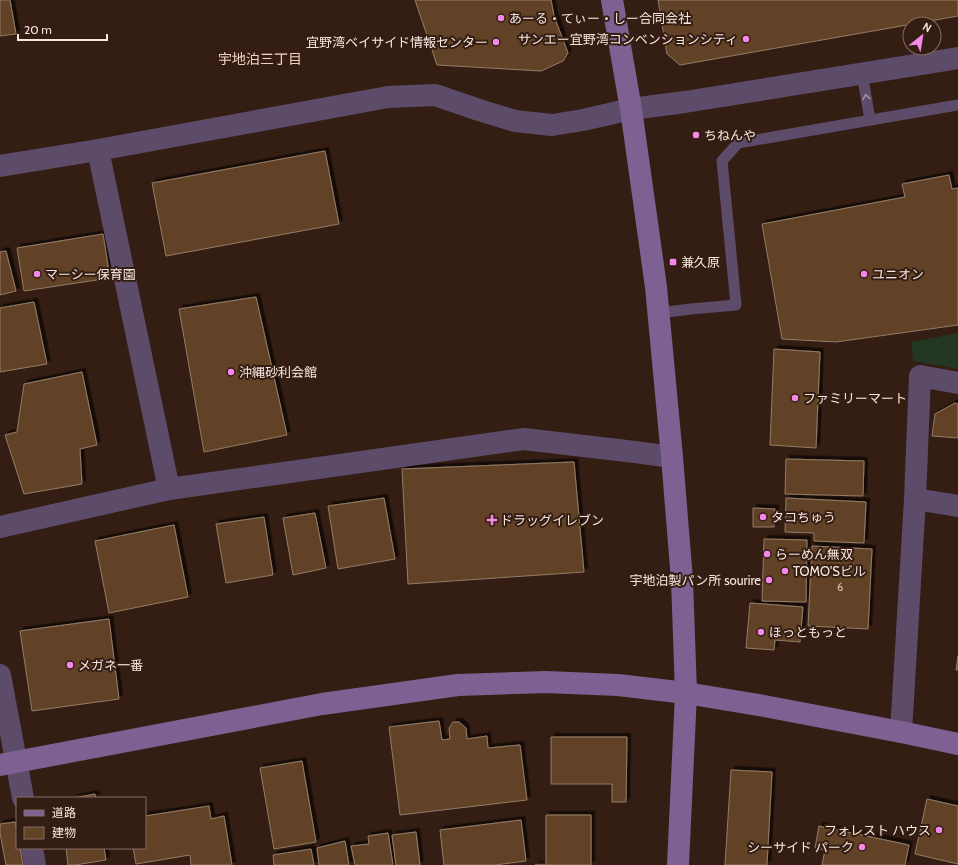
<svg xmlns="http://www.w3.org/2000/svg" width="958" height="865" viewBox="0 0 958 865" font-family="Cabin,'Noto Sans JP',sans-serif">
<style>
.green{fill:#243723}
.building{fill:#624325;stroke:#937c68;filter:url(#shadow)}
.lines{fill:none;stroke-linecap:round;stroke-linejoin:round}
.lane{stroke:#5d4b6a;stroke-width:11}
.street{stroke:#5d4b6a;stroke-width:22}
.secondary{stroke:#7e6192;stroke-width:22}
.oneway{stroke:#a2919f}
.poi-dot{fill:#f788eb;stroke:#341d12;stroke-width:1.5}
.labels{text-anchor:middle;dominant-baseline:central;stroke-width:4;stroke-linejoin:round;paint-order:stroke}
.number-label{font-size:11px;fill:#d2beb1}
.poi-label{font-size:13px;fill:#f7e7e0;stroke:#341d12;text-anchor:start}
.neighbourhood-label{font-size:14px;fill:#f1d1c3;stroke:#341d12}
</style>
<defs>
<filter id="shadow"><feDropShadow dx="3.5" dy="-3.5" stdDeviation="0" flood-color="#0009"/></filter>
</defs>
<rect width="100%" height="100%" fill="#341d12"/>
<path class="green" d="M 958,333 L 958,369 L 913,361 L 911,342 Z"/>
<g class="building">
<path d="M 0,0 L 10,0 L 16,34 L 0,36 Z"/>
<path d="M 415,0 L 551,0 L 554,16 L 568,53 L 563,61 L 541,71 L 437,65 Z"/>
<path d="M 658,0 L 958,0 L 958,16 L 680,65 L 667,54 Z"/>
<path d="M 325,151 L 339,224 L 166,256 L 152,183 Z"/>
<path d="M 949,175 L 952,189 L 958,188 L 958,325 L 836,342 L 782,339 L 762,224 L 905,197 L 902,184 Z"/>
<path d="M 103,234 L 110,278 L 24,291 L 17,248 Z"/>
<path d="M 6,251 L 16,291 L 0,295 L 0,252 Z"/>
<path d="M 256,297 L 287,435 L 204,452 L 179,309 Z"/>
<path d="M 34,302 L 47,364 L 0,372 L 0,308 Z"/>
<path d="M 774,349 L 820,352 L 816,448 L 770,445 Z"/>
<path d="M 82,372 L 97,445 L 80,449 L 82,484 L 24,494 L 5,435 L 17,432 L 24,384 Z"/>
<path d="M 955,403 L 958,404 L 958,438 L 932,436 L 935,414 Z"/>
<path d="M 786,459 L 864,461 L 863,496 L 785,494 Z"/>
<path d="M 574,462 L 584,572 L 408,584 L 402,469 Z"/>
<path d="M 384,498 L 395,559 L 338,569 L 328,506 Z"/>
<path d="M 786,498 L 866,502 L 864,543 L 814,541 L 814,533 L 785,532 Z"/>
<path d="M 753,508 L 775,509 L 774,527 L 753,527 Z"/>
<path d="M 315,513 L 326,568 L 293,575 L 283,518 Z"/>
<path d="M 264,517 L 273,575 L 226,583 L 216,524 Z"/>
<path d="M 174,525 L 188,597 L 109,613 L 95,541 Z"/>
<path d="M 764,539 L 807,540 L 806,602 L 762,601 Z"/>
<path d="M 812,546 L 872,549 L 868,629 L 808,626 Z"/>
<path d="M 750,603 L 803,607 L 800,642 L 775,640 L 774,650 L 746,648 Z"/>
<path d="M 109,619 L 119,699 L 32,711 L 20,631 Z"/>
<path d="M 958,656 L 958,670 L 956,670 Z"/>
<path d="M 439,721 L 442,740 L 450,739 L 449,728 L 453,722 L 459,722 L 466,728 L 467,739 L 487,736 L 488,748 L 520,745 L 527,800 L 400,815 L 389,727 Z"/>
<path d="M 551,737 L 627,737 L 626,802 L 612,802 L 612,784 L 551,784 Z"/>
<path d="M 302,761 L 316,842 L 274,849 L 260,768 Z"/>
<path d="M 731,770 L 772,772 L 767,865 L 725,865 Z"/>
<path d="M 95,794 L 96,798 L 74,798 Z"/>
<path d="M 927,799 L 958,806 L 958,864 L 915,854 Z"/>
<path d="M 209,806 L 211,819 L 224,816 L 232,865 L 191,865 L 190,855 L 136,864 L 133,848 L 145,848 L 145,816 Z"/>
<path d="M 546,815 L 591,815 L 591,865 L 535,865 L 546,865 Z"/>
<path d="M 521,820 L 526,861 L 495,865 L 444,865 L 440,830 Z"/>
<path d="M 15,822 L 17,831 L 17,848 L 20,848 L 23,865 L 6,865 L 0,833 L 0,824 Z"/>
<path d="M 819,826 L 909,845 L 905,865 L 822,865 L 825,850 L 815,848 Z"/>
<path d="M 416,832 L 420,865 L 396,865 L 392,835 Z"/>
<path d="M 388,833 L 393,865 L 355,865 L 351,846 L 369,844 L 368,836 Z"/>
<path d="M 345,841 L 349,865 L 319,865 L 317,848 Z"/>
<path d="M 66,848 L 104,848 L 106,860 L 75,865 L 68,865 Z"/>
<path d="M 311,849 L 314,865 L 274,865 L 273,855 Z"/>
</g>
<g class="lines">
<g class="lane">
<path d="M 862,73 L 870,120"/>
<path d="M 659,313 L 691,309 L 736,305 L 722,161 L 738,143 L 958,105"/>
</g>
<g class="street">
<path d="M 98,150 L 169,489"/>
<path d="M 0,166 L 98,150 L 388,97 L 435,95 L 479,110 L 515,121 L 552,125 L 583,120 L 631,109 L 685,102 L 958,58"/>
<path d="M 915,499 L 958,506"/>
<path d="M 0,527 L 169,489 L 524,439 L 635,452 L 672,457"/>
<path d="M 0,675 L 23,798"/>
<path d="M 901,732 L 915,499 L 920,376 L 958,383"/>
<path d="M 32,848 L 35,865"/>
</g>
<g class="secondary">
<path d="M 612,0 L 631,109 L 656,287 L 672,457 L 682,580 L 686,693 L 678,865"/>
<path d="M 0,765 L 322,704 L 458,685 L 546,682 L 618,685 L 686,693 L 764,706 L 901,732 L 958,744"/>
</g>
</g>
<defs><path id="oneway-chevron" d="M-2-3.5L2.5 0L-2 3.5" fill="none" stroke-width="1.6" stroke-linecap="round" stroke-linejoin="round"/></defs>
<use class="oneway" href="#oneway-chevron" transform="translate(866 97) rotate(-100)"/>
<g class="poi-dot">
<circle cx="501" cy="18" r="4"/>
<circle cx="746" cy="39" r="4"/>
<circle cx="496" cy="42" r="4"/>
<circle cx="696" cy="135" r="4"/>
<rect x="669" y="258" width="8" height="8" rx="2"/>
<circle cx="37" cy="274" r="4"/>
<circle cx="864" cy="274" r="4"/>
<circle cx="231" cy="372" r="4"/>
<circle cx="795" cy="398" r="4"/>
<circle cx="763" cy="517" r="4"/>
<path d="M490 514h4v4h4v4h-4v4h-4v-4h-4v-4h4z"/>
<circle cx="767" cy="554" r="4"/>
<circle cx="785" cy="571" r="4"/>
<circle cx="769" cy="580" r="4"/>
<circle cx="761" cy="632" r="4"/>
<circle cx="70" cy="665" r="4"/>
<circle cx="939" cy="830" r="4"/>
<circle cx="862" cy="847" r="4"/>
</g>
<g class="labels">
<g class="number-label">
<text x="840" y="587">6</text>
</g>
<g class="poi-label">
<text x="509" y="18">あーる・てぃー・しー合同会社</text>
<text x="738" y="39" text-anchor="end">サンエー宜野湾コンベンションシティ</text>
<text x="488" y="42" text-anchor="end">宜野湾ベイサイド情報センター</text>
<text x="704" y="135">ちねんや</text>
<text x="681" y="262">兼久原</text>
<text x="45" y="274">マーシー保育園</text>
<text x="872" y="274">ユニオン</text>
<text x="239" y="372">沖縄砂利会館</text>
<text x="803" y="398">ファミリーマート</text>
<text x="771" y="517">タコちゅう</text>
<text x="500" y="520">ドラッグイレブン</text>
<text x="775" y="554">らーめん無双</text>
<text x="793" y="571">TOMO'Sビル</text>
<text x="761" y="580" text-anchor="end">宇地泊製パン所 sourire</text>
<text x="769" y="632">ほっともっと</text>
<text x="78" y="665">メガネ一番</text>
<text x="931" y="830" text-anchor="end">フォレスト ハウス</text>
<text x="854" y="847" text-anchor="end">シーサイド パーク</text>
</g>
<g class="neighbourhood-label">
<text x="260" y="59">宇地泊三丁目</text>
</g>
</g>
<rect x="16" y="797" width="130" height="52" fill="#341d12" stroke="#826e64"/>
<rect x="24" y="810" width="20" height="6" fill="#7e6192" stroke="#826e64"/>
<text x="52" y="817" font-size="12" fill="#f7e7e0">道路</text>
<rect x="24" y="827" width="20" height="12" fill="#624325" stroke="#826e64"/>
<text x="52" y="837" font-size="12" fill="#f7e7e0">建物</text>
<g transform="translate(922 36) rotate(30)"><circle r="19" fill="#341d12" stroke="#826e64"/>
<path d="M0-3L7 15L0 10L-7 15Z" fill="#f788eb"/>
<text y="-6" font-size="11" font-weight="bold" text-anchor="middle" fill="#f7e7e0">N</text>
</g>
<path d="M18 34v6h89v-6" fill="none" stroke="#f7e7e0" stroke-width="2"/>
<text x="24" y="34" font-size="12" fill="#f7e7e0" stroke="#341d12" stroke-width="3" paint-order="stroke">20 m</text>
</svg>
